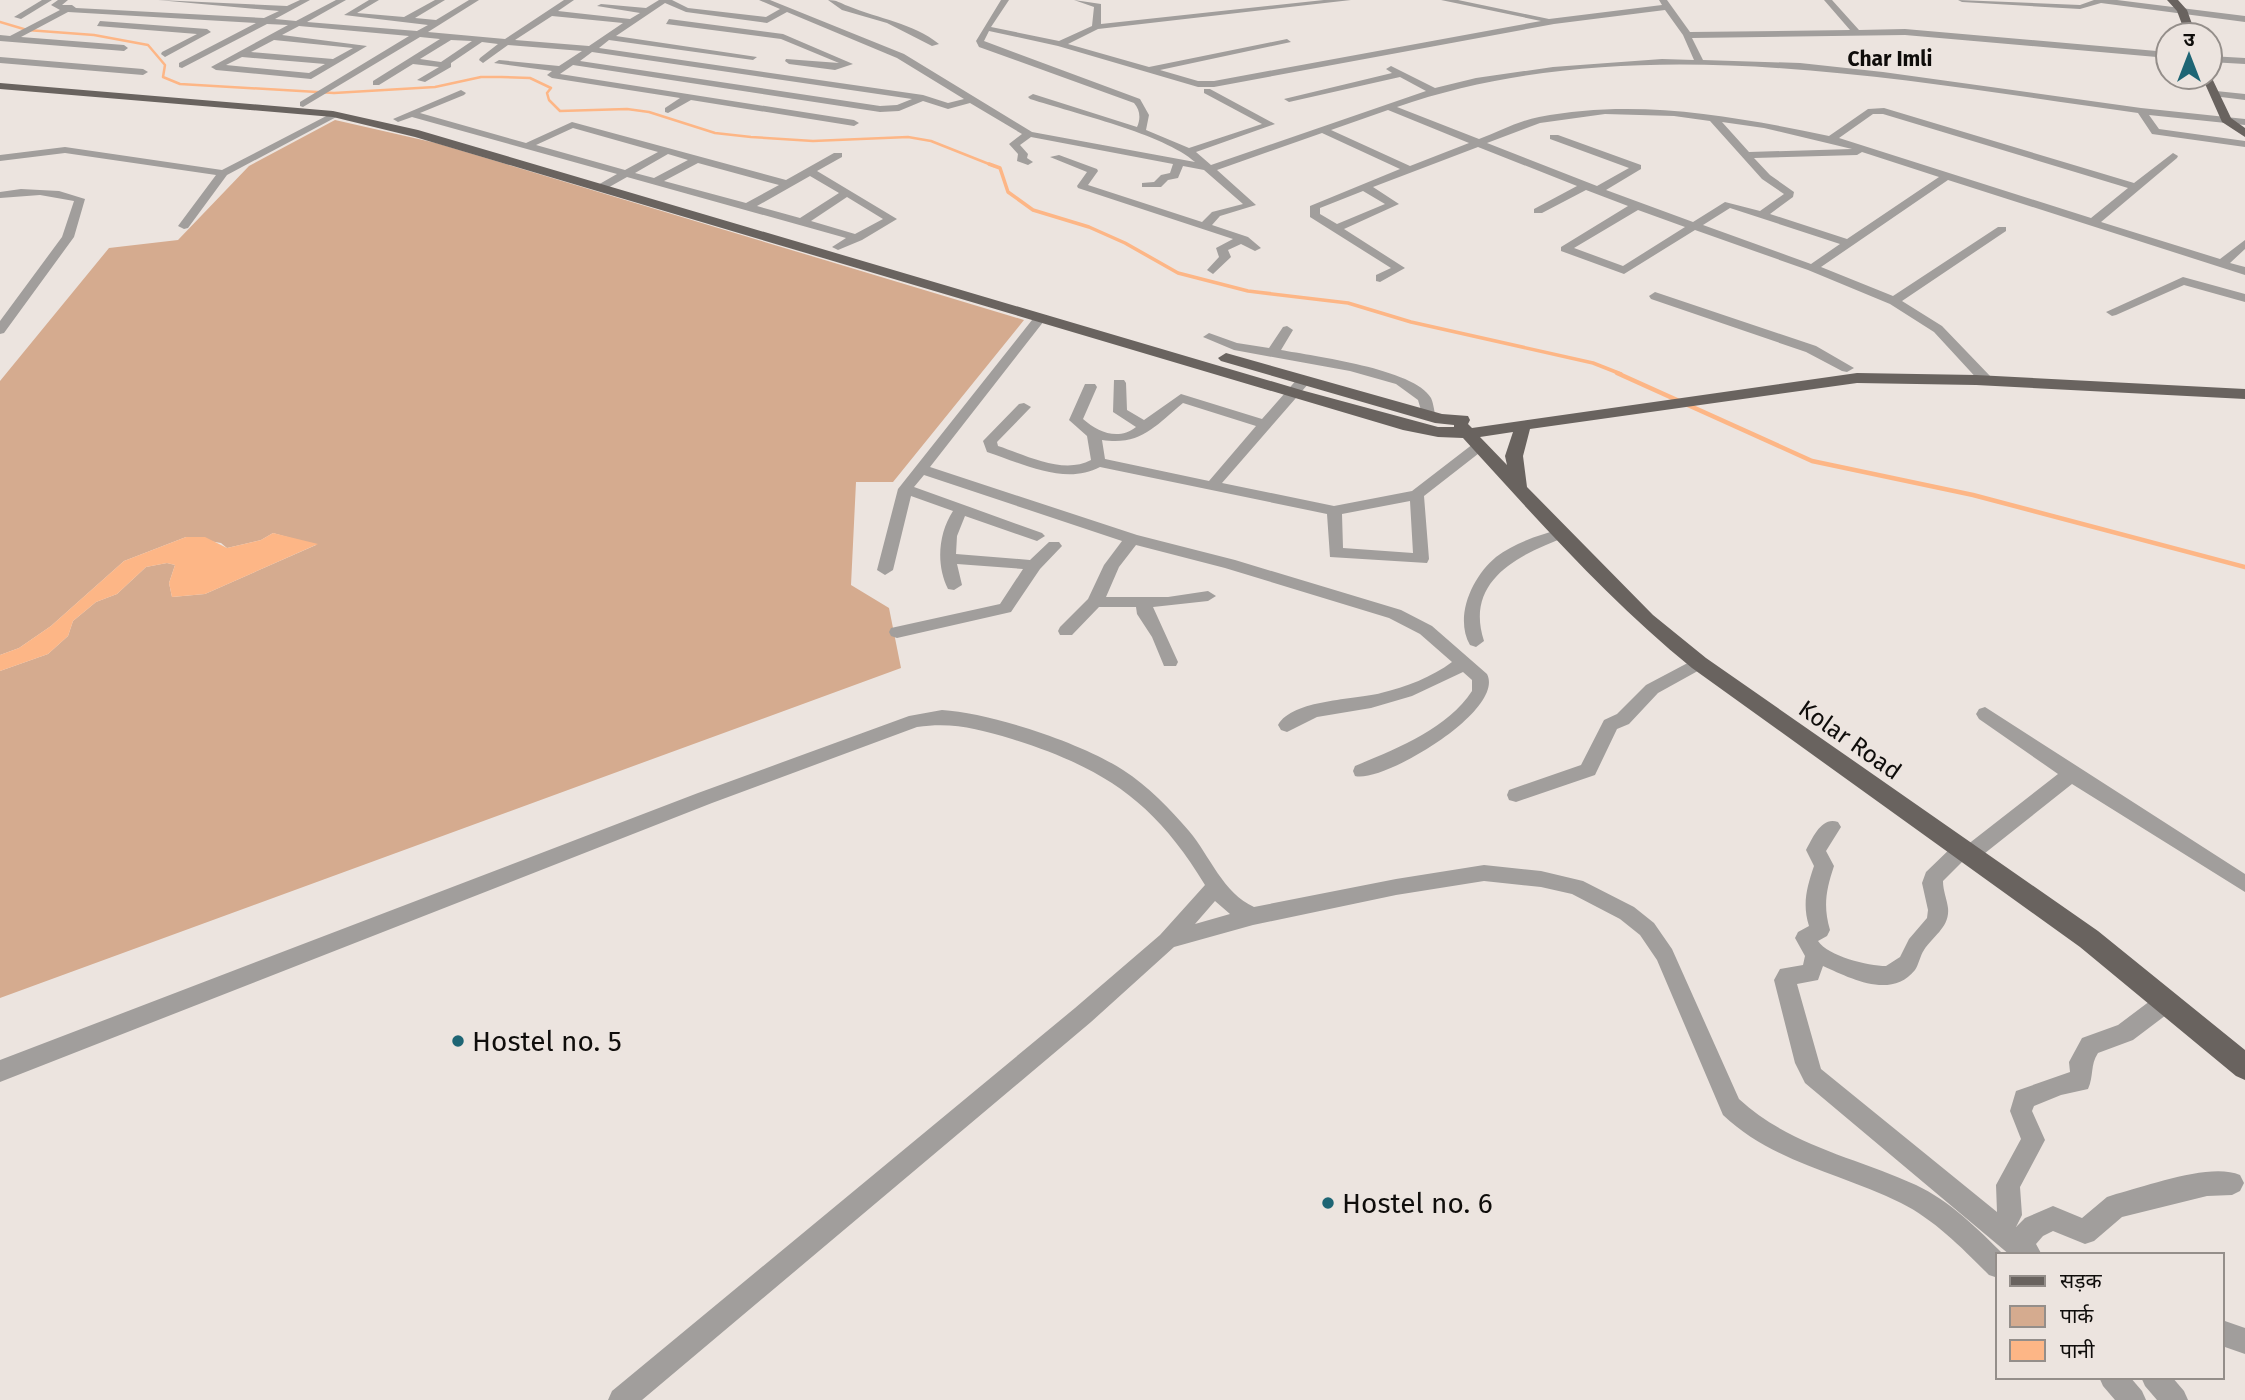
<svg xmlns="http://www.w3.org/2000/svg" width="2245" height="1400" viewBox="0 0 2245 1400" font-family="'Fira Sans','Noto Sans Devanagari',sans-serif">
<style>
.green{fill:#d5ab8f}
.water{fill:#fdb686}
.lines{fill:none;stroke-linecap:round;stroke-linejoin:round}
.stream-far2{stroke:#fdb686;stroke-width:2.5}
.stream-far1{stroke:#fdb686;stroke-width:3.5}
.stream{stroke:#fdb686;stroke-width:4.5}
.minor{fill:#a19e9c;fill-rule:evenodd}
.major{fill:#69635f;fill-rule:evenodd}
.poi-dot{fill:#1e6574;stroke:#ece4df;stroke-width:2.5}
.labels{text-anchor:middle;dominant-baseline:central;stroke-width:5;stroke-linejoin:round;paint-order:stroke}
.far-neighbourhood-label{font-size:21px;font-weight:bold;fill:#0f0d0b;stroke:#ece4df}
.street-label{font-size:24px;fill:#0f0d0b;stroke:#ece4df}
.near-poi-label{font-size:28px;fill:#0f0d0b;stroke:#ece4df;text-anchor:start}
</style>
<rect width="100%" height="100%" fill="#ece4df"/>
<path class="green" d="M 335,120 L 436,143 L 1024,320 L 893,482 L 856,482 L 851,585 L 889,608 L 901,668 L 0,998 L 0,671 L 48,654 L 68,636 L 73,621 L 96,602 L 117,594 L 146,567 L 167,563 L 175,565 L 169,583 L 172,597 L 205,594 L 316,545 L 273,533 L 261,540 L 227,548 L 221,543 L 186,537 L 124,561 L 51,626 L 19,648 L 0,655 L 0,381 L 109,248 L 178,240 L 249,166 Z"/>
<path class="water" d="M 273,533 L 318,544 L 205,594 L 172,597 L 169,583 L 175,565 L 167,563 L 146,567 L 117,594 L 96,602 L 73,621 L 68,636 L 48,654 L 0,671 L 0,655 L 19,648 L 51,626 L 124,561 L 186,537 L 205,537 L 227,548 L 261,540 Z"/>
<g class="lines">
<path class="stream-far2" d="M 0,22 L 27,30 L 94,35 L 148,45 L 165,65 L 163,77 L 180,84 L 334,93 L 435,87 L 481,77 L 501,77 L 530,78 L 551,88 L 547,93 L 549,100 L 560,111 L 627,109 L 649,112 L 715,133 L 751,137 L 813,141 L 908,137 L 931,141 L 994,166"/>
<path class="stream-far1" d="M 989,164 L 1000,168 L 1008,192 L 1033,210 L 1089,227 L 1125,243 L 1178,273 L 1248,291 L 1348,303 L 1411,322 L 1593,363 L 1621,374"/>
<path class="stream" d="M 1617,373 L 1812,461 L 1973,495 L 2245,567"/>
<g class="minor">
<path d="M 42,0 L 52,0 L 21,19 L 14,17 Z"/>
<path d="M 58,0 L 68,0 L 62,5 L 72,5 L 76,8 L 264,18 L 279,11 L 158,0 L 287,6 L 300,0 L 310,0 L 275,19 L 296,21 L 336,0 L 346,0 L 307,22 L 417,31 L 428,25 L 344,15 L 369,0 L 379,0 L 357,13 L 404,17 L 435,0 L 445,0 L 415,18 L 436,20 L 469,0 L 479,0 L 428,32 L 505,39 L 564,0 L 574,0 L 558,11 L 630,19 L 640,13 L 597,6 L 601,4 L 646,8 L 659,0 L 672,0 L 688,8 L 766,17 L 780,9 L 759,0 L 770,0 L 904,54 L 1032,132 L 1195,162 C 1164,134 1073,113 1030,99 L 1028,97 L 1033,94 L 1137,127 C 1141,118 1140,110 1134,103 L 979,47 L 976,41 L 1001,0 L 1009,0 L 991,27 L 1059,41 L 1092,26 L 1094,7 L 1074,0 L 1101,4 L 1101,24 L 1324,0 L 1351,0 L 1098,29 L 1068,44 L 1149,67 L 1287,39 L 1291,42 L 1160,70 L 1198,81 L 1214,81 L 1541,21 L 1441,0 L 1458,0 L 1549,19 L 1662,5 L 1659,0 L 1667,0 L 1690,32 L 1850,30 L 1824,0 L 1832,0 L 1859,30 L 1905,29 L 2168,52 L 2168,58 L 1905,35 L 1692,38 L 1703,60 L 1800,63 L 1883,72 L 2141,108 L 2245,119 L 2245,125 L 2149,115 L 2159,129 L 2245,141 L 2245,147 L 2152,134 L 2138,113 C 1899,80 1631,26 1397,107 L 1479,139 C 1498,132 1518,121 1539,117 C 1636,98 1734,116 1829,136 L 1868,109 L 1884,108 L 2134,183 L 2173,153 L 2178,156 L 2177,158 L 2101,222 L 2220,259 L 2245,240 L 2245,249 L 2230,263 L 2245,267 L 2245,275 L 1948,180 L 1821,267 L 1893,296 L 1998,227 L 2006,227 L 2006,231 L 1902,301 L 1942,326 L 1991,377 L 1991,383 L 1981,383 L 1934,332 L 1890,304 L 1808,270 L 1695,230 L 1624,274 L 1561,251 L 1561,247 L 1628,206 L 1586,190 L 1542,213 L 1534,213 L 1534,209 L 1577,186 L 1478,147 L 1373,187 L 1399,204 L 1344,229 L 1405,268 L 1380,282 L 1376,281 L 1376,275 L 1391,268 L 1310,217 L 1310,206 L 1400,169 L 1322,133 L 1217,170 L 1256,205 L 1220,216 L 1212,225 L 1248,237 L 1261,248 L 1255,251 L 1241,244 L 1228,250 L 1231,257 L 1213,274 L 1207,270 L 1219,257 L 1216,248 L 1233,239 L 1078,188 L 1077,186 L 1087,172 L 1050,157 L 1059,155 L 1097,169 L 1098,171 L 1088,185 L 1202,222 L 1212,212 L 1243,204 L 1204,170 L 1183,166 L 1178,178 L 1168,180 L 1161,187 L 1142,187 L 1142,183 L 1154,182 L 1161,175 L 1170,173 L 1173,164 L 1031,137 L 1020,145 L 1028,154 L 1027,158 L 1033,162 L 1028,165 L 1017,161 L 1018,154 L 1009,144 L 1022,134 L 970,103 L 948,109 L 923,101 L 899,111 L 880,112 L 573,65 L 560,74 L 854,120 L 859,123 L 854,126 L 691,100 L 668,113 L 665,112 L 665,108 L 680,98 L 552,78 L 547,75 L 552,71 L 494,63 L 499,60 L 559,66 L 582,51 L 508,45 L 483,63 L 479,60 L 480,58 L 498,44 L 482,42 L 451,63 L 451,67 L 425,82 L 417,80 L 439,67 L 413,64 L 379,85 L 373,85 L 373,81 L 440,39 L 420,37 L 303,107 L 300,106 L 300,102 L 409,36 L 299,26 L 282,35 L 367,46 L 311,79 L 216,70 L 211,67 L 288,25 L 267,24 L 182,68 L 179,67 L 179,63 L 256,23 L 68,12 L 21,37 L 124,45 L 128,48 L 124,51 L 0,41 L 0,35 L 10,36 L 60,10 L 51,5 ZM 665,3 L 686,12 L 767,23 L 787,12 L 897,58 L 964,99 L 948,103 L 923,95 L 599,48 L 609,40 L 753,60 L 757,57 L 616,36 ZM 1665,10 L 1683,35 L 1694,60 L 1662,59 L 1553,67 L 1476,78 L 1435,88 L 1391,66 L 1386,69 L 1392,73 L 1284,99 L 1289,102 L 1400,77 L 1426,91 L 1211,165 L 1196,152 L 1275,124 L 1210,89 L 1204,89 L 1204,93 L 1262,124 L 1189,148 L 1146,130 L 1149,115 L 1140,99 L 984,41 L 989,31 L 1058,46 L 1198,87 L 1214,87 L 1554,24 ZM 552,16 L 623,23 L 589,46 L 515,40 ZM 274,40 L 353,48 L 333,59 L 251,52 ZM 451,40 L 472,41 L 441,62 L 420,59 ZM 592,52 L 912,99 L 897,105 L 880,106 L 580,61 ZM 242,57 L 325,64 L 309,73 L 226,65 ZM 1388,110 L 1469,143 L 1410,166 L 1331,130 ZM 1605,114 L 1674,116 L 1710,121 L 1762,179 L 1784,194 L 1760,211 L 1725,202 L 1693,222 L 1606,190 L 1641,169 L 1641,165 L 1558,135 L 1550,135 L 1550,139 L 1629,168 L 1597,186 L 1487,143 L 1540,123 ZM 1873,114 L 1883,114 L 2128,188 L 2091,218 L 1839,138 ZM 1722,122 L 1764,128 L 1852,149 L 1749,152 ZM 1862,152 L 1939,177 L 1847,239 L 1770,214 L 1793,197 L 1794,192 L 1770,175 L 1754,158 L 1857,155 ZM 1363,191 L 1385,204 L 1337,224 L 1320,214 L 1320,208 ZM 1730,208 L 1840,244 L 1811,264 L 1703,225 ZM 1638,210 L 1685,227 L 1623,266 L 1574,248 Z"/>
<path d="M 828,0 C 837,0 840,3 848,6 C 879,19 913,23 939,44 L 932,46 L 887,23 L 842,10 Z"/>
<path d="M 1958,0 L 2080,5 L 2094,0 L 2117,0 L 2245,16 L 2245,22 L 2101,3 L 2080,9 L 1962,2 Z"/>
<path d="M 669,19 L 783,34 L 853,64 L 835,70 L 789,64 L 785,61 L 786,59 L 839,63 L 781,39 L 666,24 Z"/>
<path d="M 100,21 L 207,29 L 211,32 L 165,57 L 161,54 L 162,52 L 197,34 L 97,26 Z"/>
<path d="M 2210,56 L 2245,58 L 2245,64 L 2210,62 Z"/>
<path d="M 0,57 L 143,69 L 148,72 L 143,75 L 0,63 Z"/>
<path d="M 461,90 L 466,93 L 464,95 L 420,113 L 526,143 L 572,122 L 786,180 L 834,153 L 842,153 L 842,157 L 817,171 L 897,219 L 862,240 L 838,250 L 832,247 L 846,238 L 627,177 L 604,190 L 596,190 L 596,186 L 617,174 L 412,117 L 398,122 L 393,119 ZM 573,128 L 658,152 L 625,170 L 536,145 ZM 668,154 L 688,160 L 654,178 L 635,173 ZM 698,163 L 779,185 L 746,203 L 664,181 ZM 810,176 L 839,193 L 800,218 L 757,206 ZM 847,197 L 883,219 L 855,234 L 811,221 Z"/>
<path d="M 2216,91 L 2245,94 L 2245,100 L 2213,96 L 2211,94 Z"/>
<path d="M 334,112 L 342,114 L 227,175 L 188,228 L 184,229 L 178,226 L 216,175 L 65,153 L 0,161 L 0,155 L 65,147 L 222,170 Z"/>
<path d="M 21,189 L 59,191 L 85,199 L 74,237 L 4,333 L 0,334 L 0,321 L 62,237 L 74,201 L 40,195 L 0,198 L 0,192 Z"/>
<path d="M 2183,277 L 2245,294 L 2245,302 L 2184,285 L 2116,315 L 2112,316 L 2106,312 Z"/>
<path d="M 1655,292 L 1816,346 L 1854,368 L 1847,372 L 1842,371 L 1806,352 L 1651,299 L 1649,296 Z"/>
<path d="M 1040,314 L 1046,318 L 1044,321 L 930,467 L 1137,535 L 1235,560 L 1401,610 L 1432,626 L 1487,674 C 1506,711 1381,784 1355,776 L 1353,771 L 1355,766 C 1396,749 1447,729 1472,691 L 1472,680 L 1463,672 L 1412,696 L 1371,708 L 1317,717 L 1287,732 L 1281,730 L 1278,725 C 1293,699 1355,700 1381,693 C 1406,687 1432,677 1452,662 L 1420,634 L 1389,618 L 1225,568 L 1136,545 L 1119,567 L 1106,597 L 1168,597 L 1208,591 L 1216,596 L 1208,601 L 1153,607 L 1178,662 L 1176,666 L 1164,666 L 1152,637 L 1137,614 L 1136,607 L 1099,607 L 1072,635 L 1060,635 L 1058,631 L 1060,627 L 1088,599 L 1104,565 L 1122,541 L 924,475 L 914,487 L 1042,533 L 1045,536 L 1037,541 L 965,516 L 957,536 L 956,554 L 1030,560 L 1049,542 L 1059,542 L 1062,546 L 1040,569 L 1011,612 L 897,638 L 891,636 L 889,632 L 891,628 L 1000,604 L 1023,569 L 957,564 L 962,585 L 954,590 L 948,589 C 936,565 938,534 953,511 L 911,496 L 893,570 L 885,575 L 877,570 L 898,489 L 1036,315 Z"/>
<path d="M 1287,326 L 1293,330 L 1281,350 C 1313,356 1415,369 1431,398 C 1433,402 1434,409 1435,414 L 1433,417 L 1423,417 L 1418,400 L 1396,384 L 1350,371 L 1234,350 L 1203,337 L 1209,333 L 1237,343 L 1269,348 L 1283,327 Z"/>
<path d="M 1304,376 L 1311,380 L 1309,383 L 1222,483 L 1334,506 L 1412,491 L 1473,444 L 1483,444 L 1483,450 L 1424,496 L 1429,559 L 1427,563 L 1330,557 L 1327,514 L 1100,467 C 1065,486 1021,463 987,452 L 983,441 L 1019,404 L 1024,403 L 1031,407 L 997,442 L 998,446 C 1026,455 1063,475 1091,460 L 1087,436 L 1069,420 L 1085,384 L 1095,384 L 1097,387 L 1083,419 C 1098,432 1118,441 1136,427 L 1113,412 L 1114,380 L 1124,380 L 1126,383 L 1127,410 L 1144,420 L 1181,394 L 1262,419 L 1299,377 ZM 1183,403 L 1256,426 L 1209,481 L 1105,459 L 1102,440 C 1141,446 1155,426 1183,403 ZM 1410,501 L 1413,553 L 1343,548 L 1342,514 Z"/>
<path d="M 1561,529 L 1566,531 L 1569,534 L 1566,537 C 1520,554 1464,580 1484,641 L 1476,647 L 1470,645 C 1454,617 1472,577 1496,557 C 1514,543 1539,535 1561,529 Z"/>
<path d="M 1699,657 L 1708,663 L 1705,667 L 1658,693 L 1629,724 L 1617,729 L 1595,775 L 1516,802 L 1509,800 L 1507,795 L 1509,790 L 1581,765 L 1604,720 L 1617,714 L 1646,685 Z"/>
<path d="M 1985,707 L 2245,874 L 2245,892 L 2072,784 L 1975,861 L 1963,861 L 1943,881 C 1943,891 1947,899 1948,908 C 1950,927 1933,936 1924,950 C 1920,956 1919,964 1915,970 C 1891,1000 1850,978 1823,966 L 1818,980 L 1797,984 L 1821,1069 L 1997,1212 L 1996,1185 L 2021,1139 L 2010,1111 L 2016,1091 L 2070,1072 L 2069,1062 L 2082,1038 L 2118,1025 L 2158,995 L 2166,992 L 2174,995 L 2177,1002 L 2174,1009 L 2133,1040 L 2098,1053 C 2090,1065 2094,1076 2088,1089 L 2061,1095 L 2034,1106 L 2032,1111 L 2045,1140 L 2020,1187 L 2022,1215 L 2016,1227 L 2025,1218 L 2053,1206 L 2082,1218 L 2107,1197 L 2116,1194 C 2147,1186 2211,1162 2240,1175 L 2244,1183 L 2240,1191 L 2232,1195 L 2207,1196 L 2122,1217 L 2094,1241 L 2085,1244 L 2053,1231 L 2043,1236 L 2036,1244 L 2042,1255 L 2010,1255 L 1805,1083 L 1795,1063 L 1774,980 L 1780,969 L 1803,965 L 1805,956 L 1795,938 L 1798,932 L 1809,926 C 1802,904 1807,887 1814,866 L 1806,850 C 1813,837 1822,816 1838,822 L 1841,827 L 1826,851 L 1834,866 C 1826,890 1823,906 1830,930 L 1827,936 L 1818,941 C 1828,956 1868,966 1886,966 L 1900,957 L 1909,939 L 1927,918 L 1928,910 L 1922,883 L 1926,872 L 1954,845 L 1961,843 L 1967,845 L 2058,774 L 1979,719 L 1976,714 L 1979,709 Z"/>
<path d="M 942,710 C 991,713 1082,743 1123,770 C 1148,786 1170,809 1189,831 C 1210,856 1223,893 1254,907 L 1396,879 L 1484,865 L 1541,871 L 1583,881 L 1634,907 L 1654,923 L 1672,949 L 1739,1099 C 1790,1146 1855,1157 1916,1185 C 1950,1201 1978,1229 2004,1255 L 1998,1255 L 1998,1278 L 1989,1275 C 1963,1249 1935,1220 1901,1203 C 1840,1173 1774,1163 1723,1115 L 1657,960 L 1640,935 L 1620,919 L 1572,894 L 1541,887 L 1484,881 L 1396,895 L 1253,925 L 1174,947 L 1091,1022 L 642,1400 L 608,1400 L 612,1391 L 1075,1008 L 1160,935 L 1205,885 C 1154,801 1104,768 1012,739 C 977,729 954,722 917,727 L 712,803 L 0,1082 L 0,1060 L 698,793 L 909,716 ZM 1215,901 L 1230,914 L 1195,924 Z"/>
<path d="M 2222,1320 L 2245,1328 L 2245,1354 L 2222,1346 Z"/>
<path d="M 2099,1377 L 2130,1377 L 2142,1391 L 2146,1400 L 2115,1400 L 2103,1386 Z"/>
<path d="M 2141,1377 L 2172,1377 L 2184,1391 L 2188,1400 L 2157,1400 L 2145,1386 Z"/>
</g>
<g class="major">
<path d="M 2167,0 L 2178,0 L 2187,10 L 2196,35 L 2186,35 L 2177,11 Z"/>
<path d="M 2210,74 L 2231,118 L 2245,128 L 2245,137 L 2222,122 L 2202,77 L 2210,77 Z"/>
<path d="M 0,83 L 333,111 L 418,130 L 1301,390 L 1438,427 L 1454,427 L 1454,425 L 1435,423 L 1221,361 L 1218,358 L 1226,353 L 1442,414 L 1468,416 L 1470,420 L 1468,424 L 1472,428 L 1857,373 L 1976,375 L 2245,389 L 2245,399 L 1976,385 L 1857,383 L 1530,429 L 1523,456 L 1527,487 L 1653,615 L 1706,658 L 2098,931 L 2245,1050 L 2245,1080 L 2236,1076 L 2080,947 L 1692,668 C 1607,599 1536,518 1463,438 L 1438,437 L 1403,430 L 415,137 L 333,117 L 0,89 ZM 1513,432 L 1505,456 L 1507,465 L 1480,437 Z"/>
</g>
</g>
<g class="poi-dot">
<circle cx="458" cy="1041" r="7"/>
<circle cx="1328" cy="1203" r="7"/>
</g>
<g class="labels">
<g class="far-neighbourhood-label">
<text x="1890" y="59">Char Imli</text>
</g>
<g class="street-label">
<text transform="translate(1850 740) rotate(35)">Kolar Road</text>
</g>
<g class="near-poi-label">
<text x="472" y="1041">Hostel no. 5</text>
<text x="1342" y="1203">Hostel no. 6</text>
</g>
</g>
<rect x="1996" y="1253" width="228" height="126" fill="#ece4df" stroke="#948e8a" stroke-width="2"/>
<rect x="2010" y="1276" width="35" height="10" fill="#69635f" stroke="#948e8a" stroke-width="2"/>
<text x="2060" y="1288" font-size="21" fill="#0f0d0b">सड़क</text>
<rect x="2010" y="1306" width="35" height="21" fill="#d5ab8f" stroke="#948e8a" stroke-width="2"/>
<text x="2060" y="1323" font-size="21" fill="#0f0d0b">पार्क</text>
<rect x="2010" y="1340" width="35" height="21" fill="#fdb686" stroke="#948e8a" stroke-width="2"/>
<text x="2060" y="1358" font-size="21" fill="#0f0d0b">पानी</text>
<g transform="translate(2189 56)"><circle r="33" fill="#ece4df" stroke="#948e8a" stroke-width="2"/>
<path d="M0-5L12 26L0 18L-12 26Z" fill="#1e6574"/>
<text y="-10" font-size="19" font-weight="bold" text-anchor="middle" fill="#0f0d0b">उ</text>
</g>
</svg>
